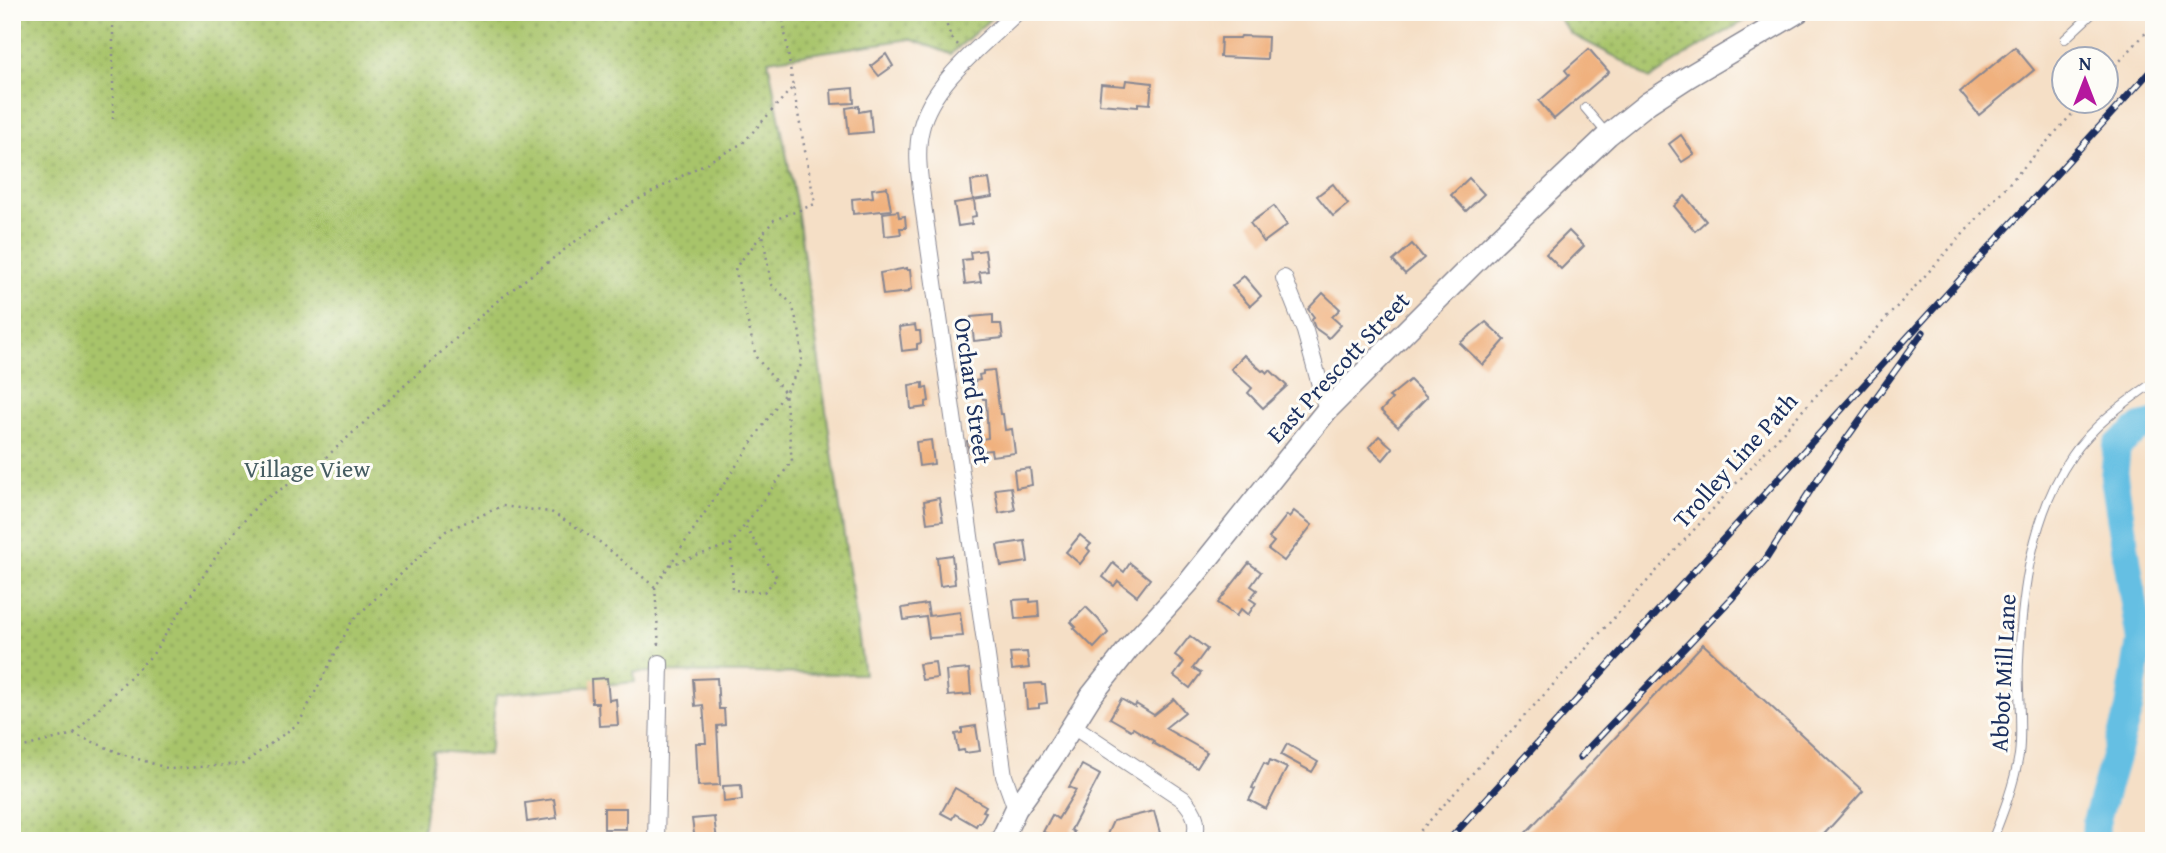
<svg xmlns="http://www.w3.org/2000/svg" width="2166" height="853" viewBox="0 0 2166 853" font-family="'Gentium Book Plus',serif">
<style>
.park{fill:url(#park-dots);stroke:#627a64;stroke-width:2}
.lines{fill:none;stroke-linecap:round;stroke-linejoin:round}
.river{stroke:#65bfe3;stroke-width:28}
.building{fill:#f0b17e}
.lane-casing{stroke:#888792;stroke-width:10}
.street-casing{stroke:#888792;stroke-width:18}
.secondary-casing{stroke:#888792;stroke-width:24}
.path{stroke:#888792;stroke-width:2.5;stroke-dasharray:2 5;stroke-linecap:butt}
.lane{stroke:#fff;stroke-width:8}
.street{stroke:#fff;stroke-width:16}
.secondary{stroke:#fff;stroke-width:21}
.rail-casing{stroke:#1b2f5e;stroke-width:7}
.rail{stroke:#fdfcf7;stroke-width:4.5;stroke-dasharray:13;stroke-linecap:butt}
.labels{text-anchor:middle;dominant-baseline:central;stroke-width:6;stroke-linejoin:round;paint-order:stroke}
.street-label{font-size:24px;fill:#1b2f5e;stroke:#fdfcf7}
.park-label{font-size:24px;fill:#455c62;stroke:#fdfcf7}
</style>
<defs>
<pattern id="park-dots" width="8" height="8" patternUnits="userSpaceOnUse" patternTransform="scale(1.75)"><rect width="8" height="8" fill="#a8c46b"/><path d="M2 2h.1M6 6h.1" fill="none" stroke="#88a05b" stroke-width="1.8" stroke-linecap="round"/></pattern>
</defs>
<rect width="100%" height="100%" fill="#fdfcf7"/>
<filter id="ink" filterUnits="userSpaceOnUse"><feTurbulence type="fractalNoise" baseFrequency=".0143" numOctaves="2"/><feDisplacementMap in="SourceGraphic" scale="14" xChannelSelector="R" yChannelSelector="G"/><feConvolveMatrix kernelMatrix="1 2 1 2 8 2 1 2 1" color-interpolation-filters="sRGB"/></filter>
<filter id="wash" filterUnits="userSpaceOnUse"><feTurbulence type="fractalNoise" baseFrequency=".00686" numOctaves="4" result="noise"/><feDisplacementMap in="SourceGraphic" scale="28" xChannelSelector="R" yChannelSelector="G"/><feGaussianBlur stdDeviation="1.57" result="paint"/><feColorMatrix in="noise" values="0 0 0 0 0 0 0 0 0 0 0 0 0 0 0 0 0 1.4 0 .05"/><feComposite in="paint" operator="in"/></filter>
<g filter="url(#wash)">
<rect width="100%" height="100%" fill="#f5dfc6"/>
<g class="park">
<path d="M 12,12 L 998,12 L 951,54 L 910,39 L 768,60 L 797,209 L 864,674 L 634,672 L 635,682 L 496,695 L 489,755 L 433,751 L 421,841 L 12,841 Z"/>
<path d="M 1554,12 L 1760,12 L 1689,53 L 1650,79 L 1616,57 L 1571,34 Z"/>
</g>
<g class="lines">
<path class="river" d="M 2095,841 L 2096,822 L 2129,709 L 2140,641 L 2114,477 L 2117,446 L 2141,427 L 2154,424"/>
</g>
<g id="blocks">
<g class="building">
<path d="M 1241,36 L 1268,37 L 1267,59 L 1220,57 L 1221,38 L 1240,38 Z"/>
<path d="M 2015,47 L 2034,70 L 1979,115 L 1960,92 Z"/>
<path d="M 1589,49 L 1609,72 L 1554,119 L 1539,101 L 1569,75 L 1565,70 Z"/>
<path d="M 886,54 L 893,66 L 879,76 L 871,66 Z"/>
<path d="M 1126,80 L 1152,83 L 1150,104 L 1138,103 L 1138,107 L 1099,104 L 1101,84 L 1125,86 Z"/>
<path d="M 853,88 L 854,103 L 832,104 L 831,90 Z"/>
<path d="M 859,106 L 859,112 L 870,110 L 872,132 L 849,134 L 846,108 Z"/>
<path d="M 1681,135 L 1694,154 L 1682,162 L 1669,144 Z"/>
<path d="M 1469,178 L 1484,194 L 1466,211 L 1451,195 Z"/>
<path d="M 989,179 L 992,197 L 973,200 L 971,181 Z"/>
<path d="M 1333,184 L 1348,204 L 1333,216 L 1317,196 Z"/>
<path d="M 887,187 L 891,210 L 853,214 L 852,199 L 873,197 L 872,189 Z"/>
<path d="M 1685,196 L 1706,221 L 1695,231 L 1674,206 Z"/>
<path d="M 974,200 L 976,216 L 971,217 L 972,224 L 958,226 L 954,203 Z"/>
<path d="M 1274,206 L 1287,225 L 1264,242 L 1250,223 Z"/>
<path d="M 898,211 L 899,217 L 905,216 L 906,228 L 900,228 L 901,234 L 885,236 L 883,213 Z"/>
<path d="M 1569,231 L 1584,246 L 1561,269 L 1546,254 Z"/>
<path d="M 1412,244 L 1424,258 L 1405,274 L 1393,261 Z"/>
<path d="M 985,250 L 988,271 L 979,272 L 981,282 L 965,284 L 962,260 L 971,259 L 970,252 Z"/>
<path d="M 907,268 L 907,270 L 910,270 L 912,289 L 909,290 L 909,292 L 883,295 L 880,273 Z"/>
<path d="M 1244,276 L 1261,296 L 1250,306 L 1232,286 Z"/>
<path d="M 1323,293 L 1340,309 L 1332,317 L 1341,325 L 1329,338 L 1315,328 L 1312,320 L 1314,317 L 1308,309 Z"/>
<path d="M 993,315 L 993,324 L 1001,324 L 1003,338 L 974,341 L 971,317 Z"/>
<path d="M 1486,322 L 1505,340 L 1483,365 L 1460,343 Z"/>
<path d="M 915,325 L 916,331 L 920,331 L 921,343 L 917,344 L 917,349 L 902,351 L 899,327 Z"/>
<path d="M 1244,355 L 1262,371 L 1264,370 L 1267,373 L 1270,370 L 1287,386 L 1263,408 L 1248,393 L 1252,388 L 1231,369 Z"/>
<path d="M 994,370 L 1000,414 L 1003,414 L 1005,430 L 1012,429 L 1015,453 L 992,456 L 991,450 L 969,452 L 967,441 L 988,438 L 986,399 L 983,399 L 982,393 L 976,393 L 974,381 L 980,380 L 979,375 L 983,374 L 983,371 Z"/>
<path d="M 1410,380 L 1427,397 L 1398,427 L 1381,411 L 1392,399 L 1389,397 Z"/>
<path d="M 923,383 L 923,388 L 927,387 L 929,401 L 926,402 L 926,407 L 911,409 L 909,385 Z"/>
<path d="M 1379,436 L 1393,448 L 1383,460 L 1369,447 Z"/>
<path d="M 931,440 L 934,464 L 919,466 L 916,442 Z"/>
<path d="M 1030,468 L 1032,485 L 1016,488 L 1014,470 Z"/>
<path d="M 1011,487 L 1015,510 L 999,513 L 995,489 Z"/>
<path d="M 939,498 L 943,521 L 927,523 L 924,501 Z"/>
<path d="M 1294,511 L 1312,525 L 1284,561 L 1268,549 L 1274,542 L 1269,538 L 1287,515 L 1289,517 Z"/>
<path d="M 1080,535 L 1091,544 L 1087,548 L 1090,551 L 1080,564 L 1066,552 Z"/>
<path d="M 1025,541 L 1028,562 L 1001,566 L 997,545 Z"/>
<path d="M 952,555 L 955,584 L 940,586 L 937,557 Z"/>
<path d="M 1113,563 L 1124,572 L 1130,563 L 1150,579 L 1137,596 L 1118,581 L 1114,586 L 1103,577 Z"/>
<path d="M 1249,563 L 1261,572 L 1251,586 L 1257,590 L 1250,599 L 1256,603 L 1248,615 L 1241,609 L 1236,616 L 1218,603 Z"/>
<path d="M 1030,599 L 1030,602 L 1038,601 L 1039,617 L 1015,619 L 1013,600 Z"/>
<path d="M 927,604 L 929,616 L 960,612 L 963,636 L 929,638 L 926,617 L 904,620 L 902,608 Z"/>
<path d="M 1086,607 L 1098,619 L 1108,633 L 1094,648 L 1074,628 L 1076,627 L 1071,622 Z"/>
<path d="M 1190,636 L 1207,649 L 1193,668 L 1201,673 L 1190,688 L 1174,676 L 1184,662 L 1175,655 Z"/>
<path d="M 1703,644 L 1863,791 L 1818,841 L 1518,841 Z"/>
<path d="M 1027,652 L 1029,668 L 1012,670 L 1010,653 Z"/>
<path d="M 935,662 L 937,678 L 922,680 L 919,664 Z"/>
<path d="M 969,669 L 971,694 L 948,696 L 946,671 Z"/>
<path d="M 607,678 L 609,700 L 616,699 L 618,725 L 599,726 L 598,703 L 592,703 L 591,679 Z"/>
<path d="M 717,678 L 719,709 L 724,709 L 725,725 L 717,726 L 720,785 L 698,786 L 696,743 L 706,743 L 703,705 L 695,706 L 693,679 Z"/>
<path d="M 1041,683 L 1042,685 L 1045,685 L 1047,703 L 1039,704 L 1039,708 L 1027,709 L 1025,684 Z"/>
<path d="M 1121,699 L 1135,707 L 1136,704 L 1154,715 L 1174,699 L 1185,712 L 1165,728 L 1207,752 L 1197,768 L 1153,743 L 1154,741 L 1133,728 L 1131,730 L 1110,718 Z"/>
<path d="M 976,726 L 980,751 L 965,753 L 964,750 L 958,751 L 955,734 L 962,733 L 962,728 Z"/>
<path d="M 1287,744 L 1318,762 L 1312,772 L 1281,755 Z"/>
<path d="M 1270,760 L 1287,768 L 1266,809 L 1249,800 L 1255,789 L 1252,788 L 1260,771 L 1264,763 L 1268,765 Z"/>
<path d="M 1082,765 L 1100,775 L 1071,830 L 1074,832 L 1068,841 L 1044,841 L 1048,834 L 1043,832 L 1052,815 L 1058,819 L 1076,790 L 1069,787 Z"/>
<path d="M 741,785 L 742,800 L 724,802 L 723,786 Z"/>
<path d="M 955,788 L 986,806 L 983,811 L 986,812 L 980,823 L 978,822 L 976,826 L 955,814 L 952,819 L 941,813 Z"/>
<path d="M 554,799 L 557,818 L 527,822 L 525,803 Z"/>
<rect x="604" y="808" width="22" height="21"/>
<path d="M 1154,811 L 1160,833 L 1157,834 L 1159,841 L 1104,841 L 1113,821 Z"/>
<path d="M 714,817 L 717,841 L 695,841 L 692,819 Z"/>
</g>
</g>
</g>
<g filter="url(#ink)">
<use href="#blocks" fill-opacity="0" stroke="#888792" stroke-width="2"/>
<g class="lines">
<defs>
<g id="lane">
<path d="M 2065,39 L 2094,12"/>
<path d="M 1585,108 L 1608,135"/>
<path d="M 1992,841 C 2003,813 2014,785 2019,755 C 2023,723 2017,691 2019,660 C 2022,591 2032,514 2072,456 C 2092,426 2124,403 2154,382"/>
</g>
<g id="street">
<path d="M 1284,278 L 1305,331 L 1327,410"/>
<path d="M 1073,726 L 1183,799 C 1196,813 1199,823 1194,841"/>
<path d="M 1016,809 L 1004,776 L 923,205 C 920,180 915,153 921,129 C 931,83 984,44 1017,12"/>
<path d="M 656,841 L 660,663"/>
</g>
<path id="secondary" d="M 1001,841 L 1016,809 L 1049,763 L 1091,696 L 1129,648 L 1189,582 L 1327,410 L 1491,246 L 1608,135 L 1648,103 L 1688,77 L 1798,12"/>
</defs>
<use href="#lane" class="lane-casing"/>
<use href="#street" class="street-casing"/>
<use href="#secondary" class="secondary-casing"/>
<g class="path">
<path d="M 113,12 L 113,120"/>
<path d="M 840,12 L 883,12"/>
<path d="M 942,12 L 951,37 L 959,46"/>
<path d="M 2106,76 L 2154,24"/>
<path d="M 731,544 L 733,590 L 764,592 L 777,578 L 745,526"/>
<path d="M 670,565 L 731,544 L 792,461 L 785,393 L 802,363 L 800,334 L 792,304 L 771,284 L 763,235"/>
<path d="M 655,587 L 659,647"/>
<path d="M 74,733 L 153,654 L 222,547 L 260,502 L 312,470 L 496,302 L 573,243 L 630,204 L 743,143 L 793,87 L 782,12"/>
<path d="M 12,750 L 74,734 L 122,754 L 170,769 L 243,764 L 299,723 L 352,621 L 446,531 L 502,506 L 551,512 L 596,539 L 655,587 L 785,393 L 756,357 L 735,268 L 774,220 L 815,204 L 793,87"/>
<path d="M 1411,841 L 2083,102"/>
</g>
<use href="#lane" class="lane"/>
<use href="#street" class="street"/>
<use href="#secondary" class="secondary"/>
<defs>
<g id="rail">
<path d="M 1580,757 L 1733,597 L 1766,559 L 1821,474 L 1923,332"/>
<path d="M 1448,841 L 2154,67"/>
</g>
</defs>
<use href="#rail" class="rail-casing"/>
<use href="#rail" class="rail"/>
</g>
</g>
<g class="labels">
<g class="street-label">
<text transform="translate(1338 367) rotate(-47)">East Prescott Street</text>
<text transform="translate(973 391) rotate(82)">Orchard Street</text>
<text transform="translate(1735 460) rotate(-48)">Trolley Line Path</text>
<text transform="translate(2003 673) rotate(-87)">Abbot Mill Lane</text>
</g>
<g class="park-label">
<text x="307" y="468">Village View</text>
</g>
</g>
<rect width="2166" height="853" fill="none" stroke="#fdfcf7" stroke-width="42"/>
<g transform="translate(2085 80)"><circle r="33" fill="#fdfcf7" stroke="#a3aaba" stroke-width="2"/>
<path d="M0-5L12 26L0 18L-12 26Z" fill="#b5179e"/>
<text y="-10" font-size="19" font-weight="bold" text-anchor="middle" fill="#1b2f5e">N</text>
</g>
</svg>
